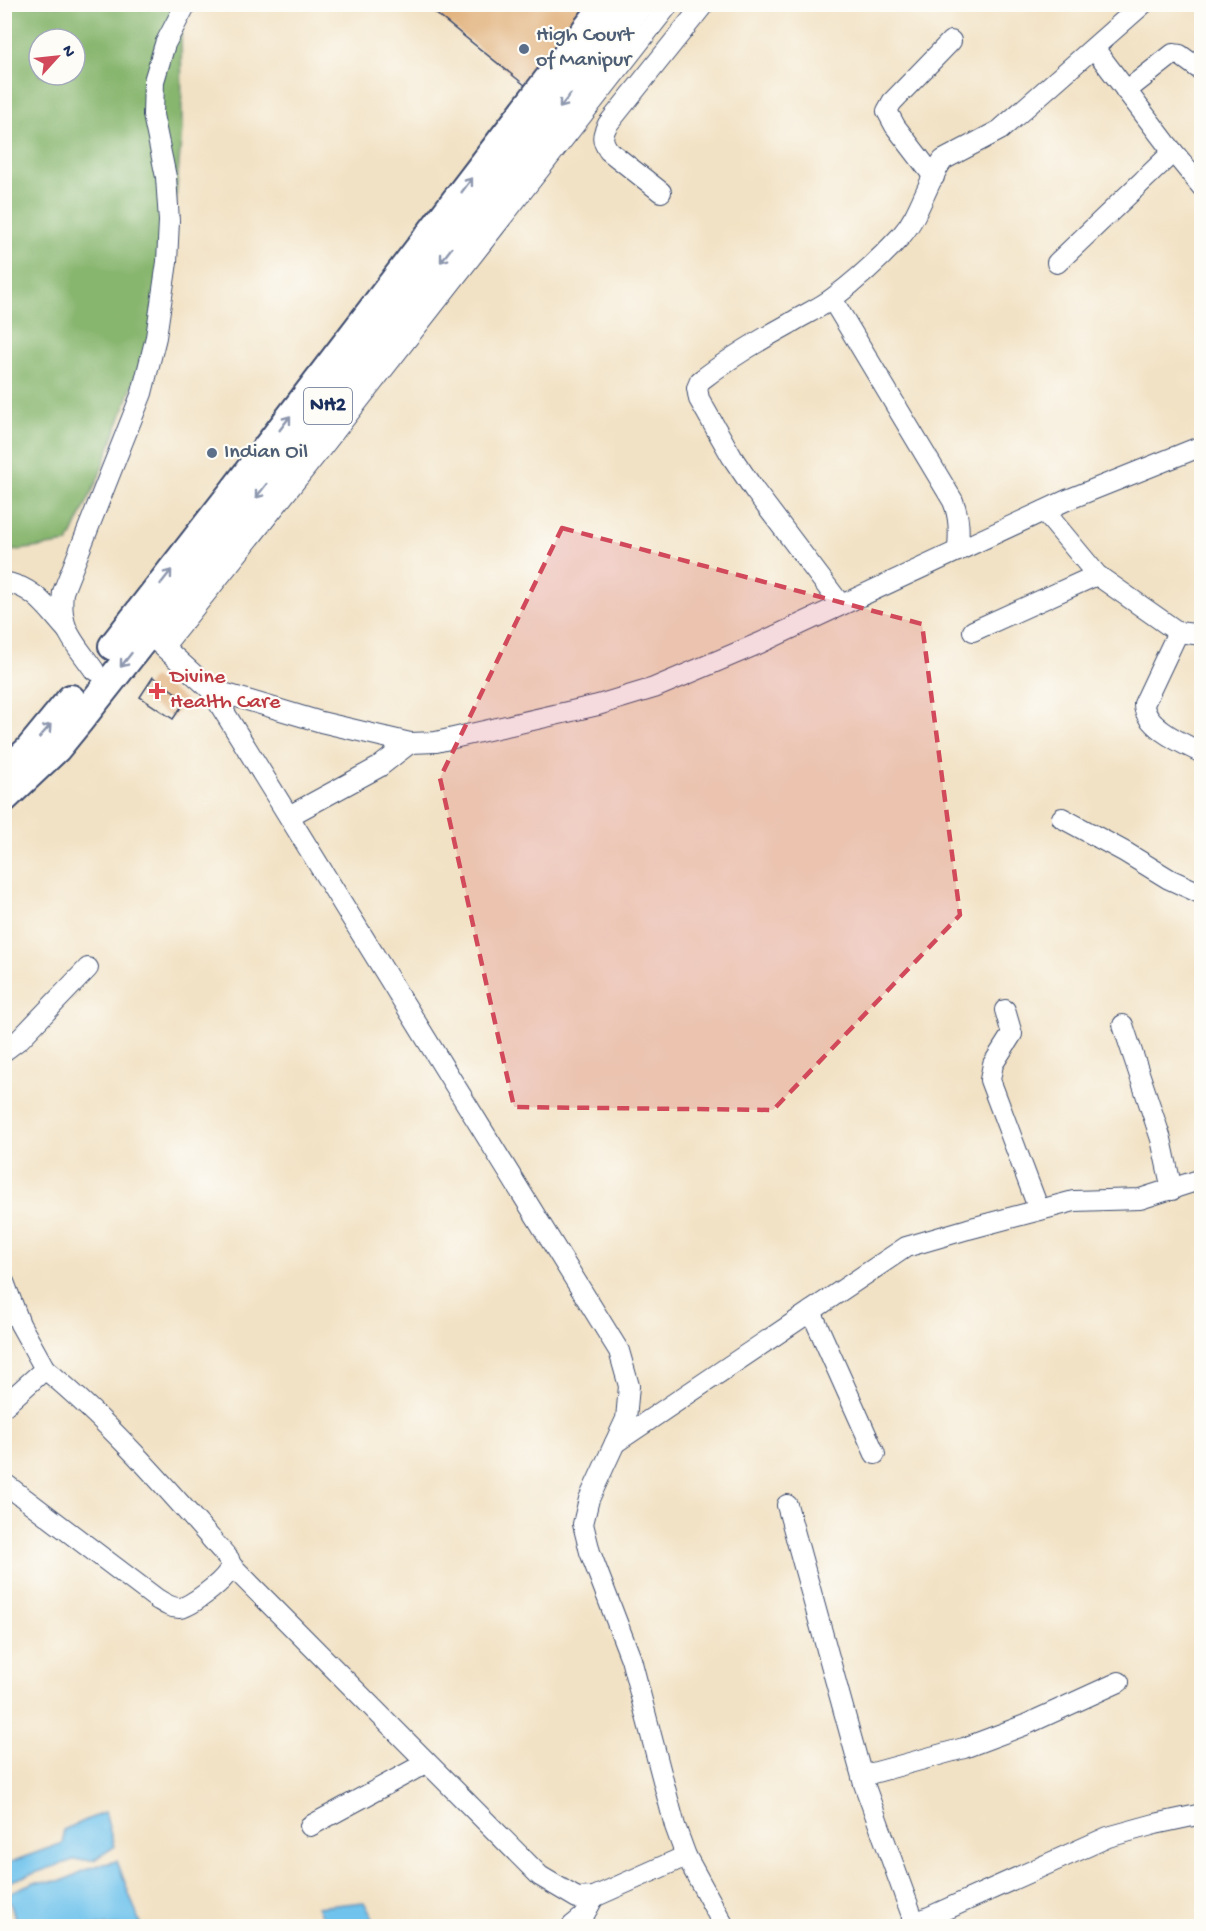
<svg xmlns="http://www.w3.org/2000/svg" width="1206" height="1931" viewBox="0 0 1206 1931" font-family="'Gochi Hand',sans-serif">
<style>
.forest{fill:#87b66e;stroke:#517266;stroke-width:1.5;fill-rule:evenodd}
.water{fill:#70c3ec;stroke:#4679a5;stroke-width:1.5}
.building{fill:#e1b17c}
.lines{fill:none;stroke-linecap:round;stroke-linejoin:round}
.minor-casing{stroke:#3b4a6d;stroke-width:22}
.highway-casing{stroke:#3b4a6d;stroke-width:32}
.minor{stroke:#fff;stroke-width:20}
.highway{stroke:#fff;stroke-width:28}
.oneway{stroke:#8d97ae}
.marked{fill:#d1495b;fill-opacity:0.2;stroke:#d1495b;stroke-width:4.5;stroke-dasharray:12 8;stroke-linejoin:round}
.service-dot{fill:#5c6f8a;stroke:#fdfcf7;stroke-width:2}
.health-dot{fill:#e0444e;stroke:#fdfcf7;stroke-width:2}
.labels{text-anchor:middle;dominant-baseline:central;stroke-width:4.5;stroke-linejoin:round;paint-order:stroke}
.shield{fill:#fdfcf7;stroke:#5f6c8c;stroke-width:1.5}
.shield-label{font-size:21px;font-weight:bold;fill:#1b2f5e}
.service-label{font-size:22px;fill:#4e5e75;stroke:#fdfcf7;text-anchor:start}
.health-label{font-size:22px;fill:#be3a42;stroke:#fdfcf7;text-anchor:start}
</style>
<rect width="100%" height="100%" fill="#fdfcf7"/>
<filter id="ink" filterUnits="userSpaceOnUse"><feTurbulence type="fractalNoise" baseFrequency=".0167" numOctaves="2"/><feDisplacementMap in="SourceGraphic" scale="12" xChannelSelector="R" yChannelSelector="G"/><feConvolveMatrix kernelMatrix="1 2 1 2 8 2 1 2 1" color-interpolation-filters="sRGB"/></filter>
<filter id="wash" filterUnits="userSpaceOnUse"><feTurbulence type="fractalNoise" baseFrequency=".008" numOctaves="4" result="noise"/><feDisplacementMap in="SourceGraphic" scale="24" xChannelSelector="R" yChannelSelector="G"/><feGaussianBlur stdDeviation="1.35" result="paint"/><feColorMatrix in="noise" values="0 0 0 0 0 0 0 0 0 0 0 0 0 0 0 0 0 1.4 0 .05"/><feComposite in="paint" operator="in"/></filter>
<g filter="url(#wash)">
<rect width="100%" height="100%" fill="#f2e2c5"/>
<path class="forest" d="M 4,5 L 183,5 L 181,12 L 182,129 L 168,289 L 98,479 L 68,543 L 5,552 ZM 39,39 L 75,39 L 75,75 L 39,75 Z"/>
<g class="water">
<path d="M 105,1812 L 114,1847 L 94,1860 L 73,1860 L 5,1883 L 5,1864 L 63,1843 L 63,1830 Z"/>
<path d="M 117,1861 L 141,1926 L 18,1926 L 7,1894 L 34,1882 L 62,1881 L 92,1867 Z"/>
<path d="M 364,1902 L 377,1926 L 327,1926 L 317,1907 Z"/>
</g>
<g id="blocks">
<g class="building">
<path d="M 424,4 L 601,4 L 536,94 Z"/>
<path d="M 153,677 L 186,700 L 173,719 L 140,697 Z"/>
</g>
</g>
</g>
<g filter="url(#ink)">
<use href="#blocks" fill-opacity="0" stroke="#3b4a6d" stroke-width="1.5"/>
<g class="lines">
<defs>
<g id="minor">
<path d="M 1094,48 L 1166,143 L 1202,187"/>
<path d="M 1126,91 L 1173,54 L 1180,55 L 1202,71"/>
<path d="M 934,177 L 895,126 L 887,111 L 892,102 L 951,41"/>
<path d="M 661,192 L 609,151 C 601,140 602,135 608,124 L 704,4"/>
<path d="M 1057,263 L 1173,152"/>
<path d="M 832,299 L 953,501 C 960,518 959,533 958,551"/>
<path d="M 1044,511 L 1097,575 L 1178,632 L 1202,635"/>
<path d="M 4,582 C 35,587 47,608 67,630"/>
<path d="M 841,605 L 755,491 L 732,457 L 699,399 L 697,388 L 700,381 C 728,359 758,341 789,324 C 803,315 820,308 833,298 C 857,280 881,258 901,236 C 921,213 926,183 943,160 L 1000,130 L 1143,4"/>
<path d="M 139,625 L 210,689 L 619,1351 L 629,1386 L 626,1419 L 589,1499 L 583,1524 L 590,1552 L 631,1659 L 675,1826 L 686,1856 L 724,1926"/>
<path d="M 973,631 L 1097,575"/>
<path d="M 1178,632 L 1144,704 C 1144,727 1184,744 1202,753"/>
<path d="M 164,646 L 324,445 L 669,4"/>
<path d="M 94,670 C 73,640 59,630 63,592 L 142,393 L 156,337 L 167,262 L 169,221 L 166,177 L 153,115 L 154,81 L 165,44 L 186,4"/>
<path d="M 210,689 L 321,722 L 410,743 L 436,742 L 598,705 L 654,688 L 760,643 L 1067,500 L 1202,446"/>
<path d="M 289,816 L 379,767 L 410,743"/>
<path d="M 1062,818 L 1125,852 L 1169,879 L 1202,894"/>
<path d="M 1005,1010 L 1012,1034 L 993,1064 L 990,1080 L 1039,1210"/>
<path d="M 1123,1025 L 1161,1139 L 1172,1190"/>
<path d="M 4,1051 L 20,1039 L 88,968"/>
<path d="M 4,1282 L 20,1324 L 45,1369 L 4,1406"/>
<path d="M 811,1311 L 875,1454"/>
<path d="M 615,1443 L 906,1247 L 968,1229 L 1074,1201 L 1140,1199 L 1202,1179"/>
<path d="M 4,1483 L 157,1599 C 164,1603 170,1608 179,1608 C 190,1608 222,1582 228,1572 C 231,1567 231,1564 229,1559 C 171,1493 113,1425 45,1369"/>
<path d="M 787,1505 L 864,1784 L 915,1924"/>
<path d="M 231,1565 L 540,1876 L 577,1898 L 594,1897 L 686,1856"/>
<path d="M 862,1776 L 964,1748 L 1025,1725 L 1119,1682"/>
<path d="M 310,1826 L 426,1763"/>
<path d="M 572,1926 L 583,1917 L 594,1897"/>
<path d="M 909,1926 L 1108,1837 L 1155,1824 L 1202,1814"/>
</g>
<g id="highway">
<path d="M 113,646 L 233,492 L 606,4"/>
<path d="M 15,763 L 29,750 L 71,699"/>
<path d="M 4,798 L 57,748 L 79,721 L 406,307 L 639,4"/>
</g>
</defs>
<use href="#minor" class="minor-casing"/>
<use href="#highway" class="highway-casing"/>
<use href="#minor" class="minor"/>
<use href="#highway" class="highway"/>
</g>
<defs><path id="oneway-shaft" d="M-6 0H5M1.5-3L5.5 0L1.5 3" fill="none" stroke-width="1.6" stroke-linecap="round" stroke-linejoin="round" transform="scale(1.5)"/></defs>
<g class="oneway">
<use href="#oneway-shaft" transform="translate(565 101) rotate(128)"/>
<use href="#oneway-shaft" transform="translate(467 185) rotate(-53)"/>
<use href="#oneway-shaft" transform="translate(446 255) rotate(128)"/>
<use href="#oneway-shaft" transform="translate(285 423) rotate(-53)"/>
<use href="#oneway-shaft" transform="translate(261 491) rotate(128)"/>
<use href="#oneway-shaft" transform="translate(166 577) rotate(-52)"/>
<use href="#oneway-shaft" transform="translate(126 660) rotate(128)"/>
<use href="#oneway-shaft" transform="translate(45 731) rotate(-49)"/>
</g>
</g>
<path class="marked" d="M 562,528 L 922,624 L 960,915 L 773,1110 L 514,1107 L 440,778 Z"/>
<g class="service-dot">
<circle cx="524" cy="49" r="6"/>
<circle cx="212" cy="453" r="6"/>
</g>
<path class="health-dot" d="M154 682h6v6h6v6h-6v6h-6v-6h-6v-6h6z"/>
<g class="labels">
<rect class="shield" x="304" y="388" width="48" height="36" rx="4.5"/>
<g class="shield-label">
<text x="328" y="406">NH2</text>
</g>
<g class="service-label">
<text x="536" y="36">High Court<tspan x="536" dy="25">of Manipur</tspan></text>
<text x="224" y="453">Indian Oil</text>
</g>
<g class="health-label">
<text x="170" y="678">Divine<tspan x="170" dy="25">Health Care</tspan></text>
</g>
</g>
<rect width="1206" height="1931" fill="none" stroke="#fdfcf7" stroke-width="24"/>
<g transform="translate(57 57) rotate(63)"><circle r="28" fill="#fdfcf7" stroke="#a3aaba" stroke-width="1.5"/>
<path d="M0-4.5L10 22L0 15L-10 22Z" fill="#d1495b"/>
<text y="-9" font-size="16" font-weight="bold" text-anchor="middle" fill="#1b2f5e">N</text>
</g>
</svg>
